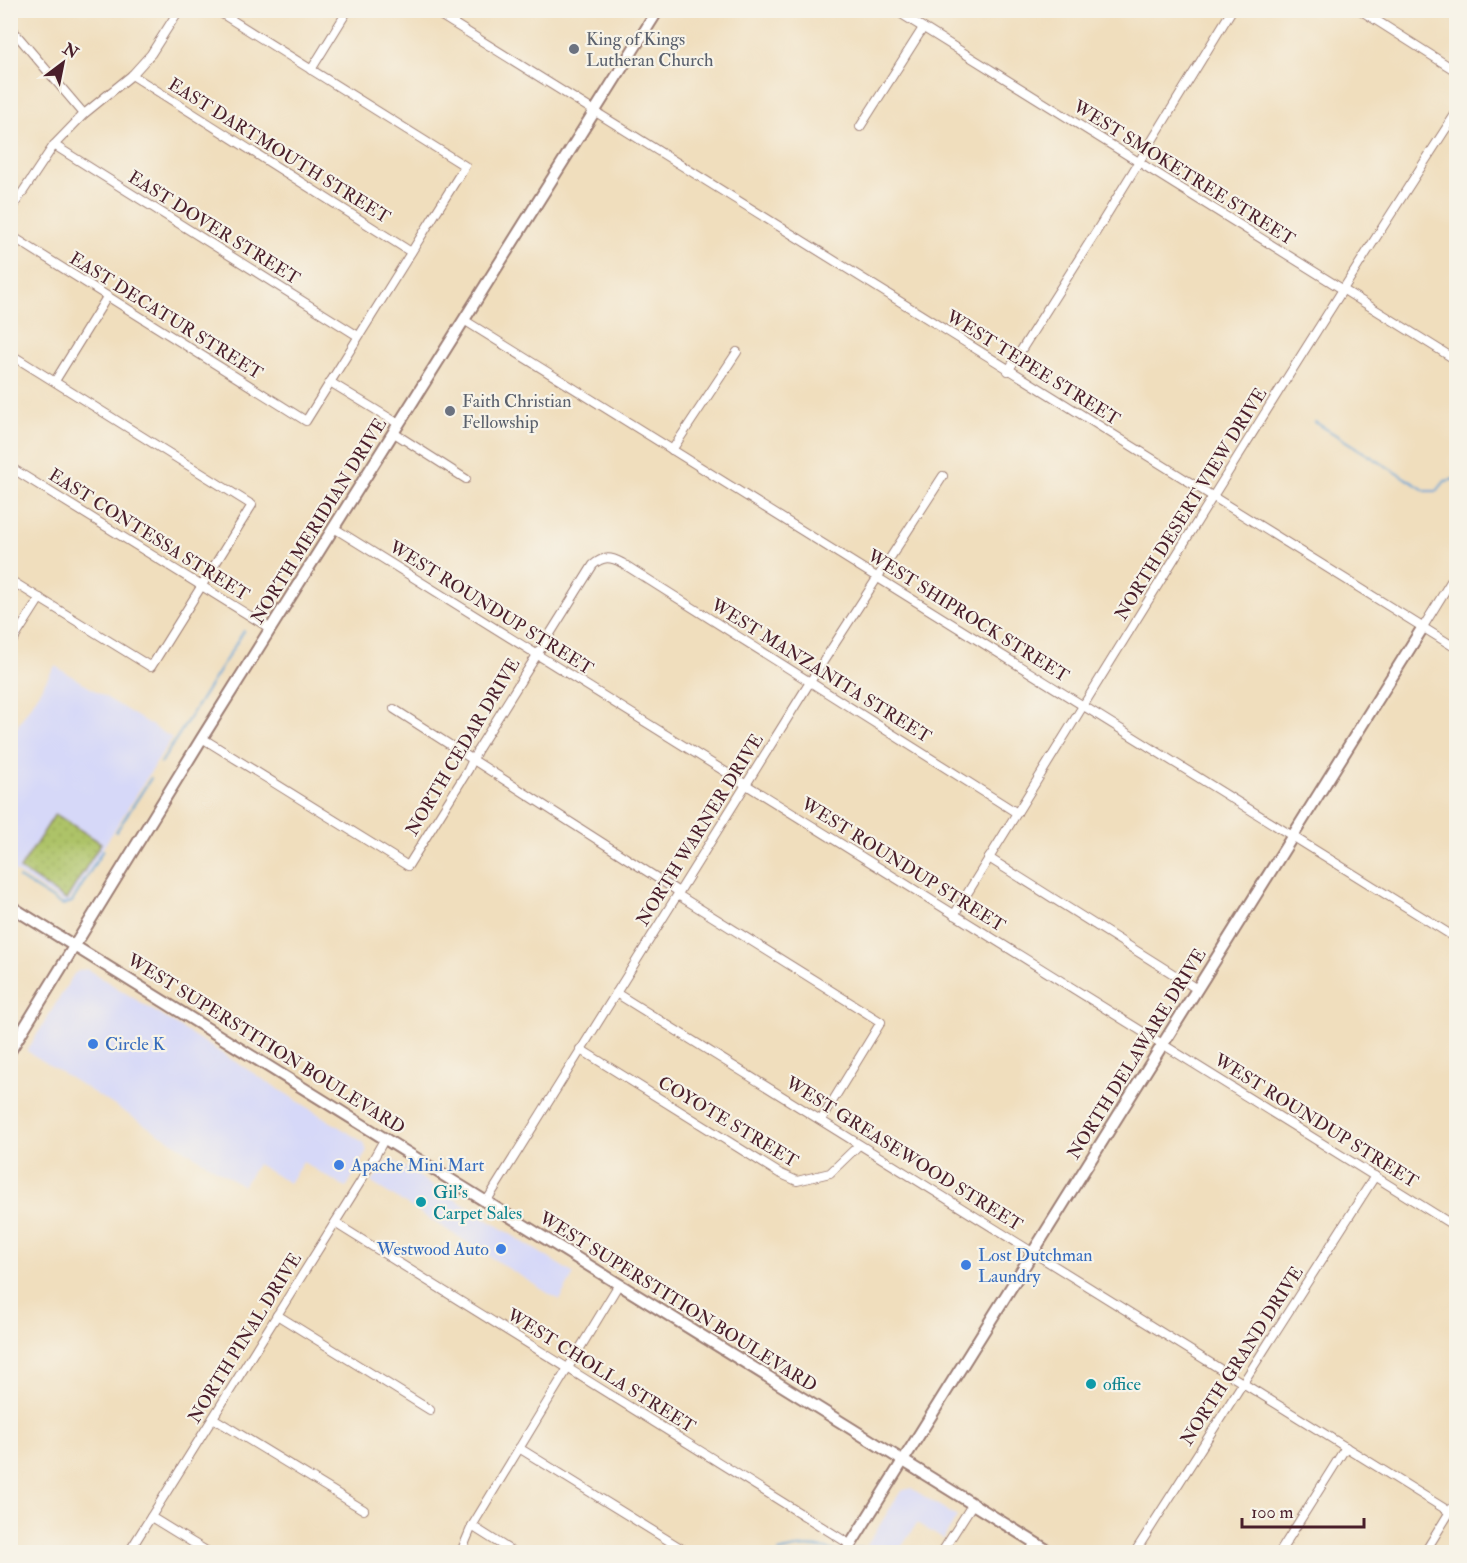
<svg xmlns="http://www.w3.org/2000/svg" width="1467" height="1563" viewBox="0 0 1467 1563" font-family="'IM FELL Double Pica',serif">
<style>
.built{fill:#d6d8f8}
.grass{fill:url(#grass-dots);stroke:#7c7149;stroke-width:1.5}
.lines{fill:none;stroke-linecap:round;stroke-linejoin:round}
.stream{stroke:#64a3d6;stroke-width:2}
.street-casing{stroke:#9d7e74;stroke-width:10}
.secondary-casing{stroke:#9d7e74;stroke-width:14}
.street{stroke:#fff;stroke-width:8}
.secondary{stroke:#fff;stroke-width:10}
.worship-dot{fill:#6b7280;stroke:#f7f3e8;stroke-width:2}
.shop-dot{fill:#3f7fe0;stroke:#f7f3e8;stroke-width:2}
.culture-dot{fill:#0f9aa8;stroke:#f7f3e8;stroke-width:2}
.labels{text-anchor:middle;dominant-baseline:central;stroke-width:4.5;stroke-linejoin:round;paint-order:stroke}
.worship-label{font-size:18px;fill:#5b616d;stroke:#f7f3e8;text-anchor:start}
.street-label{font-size:18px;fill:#4a1f2b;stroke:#f7f3e8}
.shop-label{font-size:18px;fill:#366cbe;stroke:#f7f3e8;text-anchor:start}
.culture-label{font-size:18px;fill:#0d838f;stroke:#f7f3e8;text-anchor:start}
</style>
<defs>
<pattern id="grass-dots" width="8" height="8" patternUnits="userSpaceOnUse" patternTransform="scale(1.5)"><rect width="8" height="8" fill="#adc367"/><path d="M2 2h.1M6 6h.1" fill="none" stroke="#96a75a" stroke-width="1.8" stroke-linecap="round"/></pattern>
</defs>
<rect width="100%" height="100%" fill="#f7f3e8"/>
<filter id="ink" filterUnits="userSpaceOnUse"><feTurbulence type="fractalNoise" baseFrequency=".0167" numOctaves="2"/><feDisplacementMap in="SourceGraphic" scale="12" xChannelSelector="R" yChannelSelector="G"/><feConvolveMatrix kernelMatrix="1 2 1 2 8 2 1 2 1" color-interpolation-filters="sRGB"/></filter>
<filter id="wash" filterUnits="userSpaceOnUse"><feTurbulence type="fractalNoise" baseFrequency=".008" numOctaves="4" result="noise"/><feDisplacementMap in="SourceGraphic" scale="24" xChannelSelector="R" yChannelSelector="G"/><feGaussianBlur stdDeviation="1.35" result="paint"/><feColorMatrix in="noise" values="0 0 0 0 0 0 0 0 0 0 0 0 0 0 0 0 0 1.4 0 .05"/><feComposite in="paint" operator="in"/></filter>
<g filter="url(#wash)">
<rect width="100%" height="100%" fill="#f0debd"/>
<g class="built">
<path d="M 55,666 L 172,738 L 67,905 L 11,869 L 10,738 Z"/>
<path d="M 87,969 L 363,1142 L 367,1151 L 346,1188 L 303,1162 L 289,1183 L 257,1164 L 243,1186 L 27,1051 L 74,974 L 80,970 Z"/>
<path d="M 394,1161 L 574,1274 L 559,1300 L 372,1183 L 384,1163 Z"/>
<path d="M 911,1488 L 957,1517 L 943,1539 L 917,1523 L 898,1552 L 874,1552 L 866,1547 L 901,1491 Z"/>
</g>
<path class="grass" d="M 55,814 L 101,843 L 66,900 L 20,869 Z"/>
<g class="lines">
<g class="stream">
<path d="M 1315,422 L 1426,491 L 1437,491 L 1445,481 L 1456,479"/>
<path d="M 161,763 L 244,631"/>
<path d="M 116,832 L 151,778"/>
<path d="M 19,878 L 62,905 L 72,902 L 103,850"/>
<path d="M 855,1549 L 863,1548"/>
<path d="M 779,1552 C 797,1546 818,1546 836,1551"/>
</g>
</g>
</g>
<g filter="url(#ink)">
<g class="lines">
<defs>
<g id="street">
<path d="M 432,10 L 1456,648"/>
<path d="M 895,10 L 1456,360"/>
<path d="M 1360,10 L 1456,71"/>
<path d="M 10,27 L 84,114"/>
<path d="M 311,70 L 348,10"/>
<path d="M 132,75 L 411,252"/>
<path d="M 860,127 L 923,28"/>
<path d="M 54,145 L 358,336"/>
<path d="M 10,211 L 54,145 L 84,114 L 132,75 L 151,54 L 179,10"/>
<path d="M 10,235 L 306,421 L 465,166 L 216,10"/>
<path d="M 464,320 L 1456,938"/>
<path d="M 10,354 L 252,505 L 151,667 L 10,580"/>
<path d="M 1008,371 L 1096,232 L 1232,10"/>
<path d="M 55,381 L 107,297"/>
<path d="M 330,382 L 399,424"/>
<path d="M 394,433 L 466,479"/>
<path d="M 672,450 L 737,352"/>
<path d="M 10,467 L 271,629"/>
<path d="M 334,528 L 1456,1227"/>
<path d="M 1423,627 L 1456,573"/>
<path d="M 10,645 L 40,598"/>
<path d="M 394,709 L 679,892"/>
<path d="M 202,738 L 408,866 L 468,770 L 477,751 L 593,565 C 603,556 611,557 622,563 L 1017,813"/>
<path d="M 989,858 L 1197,989"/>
<path d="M 678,895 L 881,1022 L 821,1120"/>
<path d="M 954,915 C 1120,646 1285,377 1456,113"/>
<path d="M 616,993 L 1450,1512"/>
<path d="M 580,1049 L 779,1173 L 797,1181 L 830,1173 L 859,1145"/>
<path d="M 486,1202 L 810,682 L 943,476"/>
<path d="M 335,1223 L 851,1545"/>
<path d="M 277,1315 L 430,1410"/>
<path d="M 213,1418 L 364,1510"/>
<path d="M 519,1448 L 687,1552"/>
<path d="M 151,1517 L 208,1552"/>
<path d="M 472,1526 L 513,1552"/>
<path d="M 129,1552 L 361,1181 L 385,1138"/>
<path d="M 461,1552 L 472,1526 L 619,1284"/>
<path d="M 942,1552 L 972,1505"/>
<path d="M 1029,1552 L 1035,1543"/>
<path d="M 1135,1552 L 1375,1176"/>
<path d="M 1280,1552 L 1346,1447"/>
<path d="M 1425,1552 L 1456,1502"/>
</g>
<g id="secondary">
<path d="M 10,906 L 1050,1552"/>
<path d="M 10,1051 L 202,738 L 658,10"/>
<path d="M 846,1552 L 1423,627"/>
</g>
</defs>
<use href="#street" class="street-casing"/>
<use href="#secondary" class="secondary-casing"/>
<use href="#street" class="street"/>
<use href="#secondary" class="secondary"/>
</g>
</g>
<g class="worship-dot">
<circle cx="574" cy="49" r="6"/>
<circle cx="450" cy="411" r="6"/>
</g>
<g class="shop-dot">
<circle cx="93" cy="1044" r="6"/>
<circle cx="339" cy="1165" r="6"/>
<circle cx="501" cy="1249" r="6"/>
<circle cx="966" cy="1265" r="6"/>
</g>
<g class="culture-dot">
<circle cx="421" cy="1202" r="6"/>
<circle cx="1091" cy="1384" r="6"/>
</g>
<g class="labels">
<g class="worship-label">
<text x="586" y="39">King of Kings<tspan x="586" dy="21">Lutheran Church</tspan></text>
<text x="462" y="401">Faith Christian<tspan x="462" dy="21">Fellowship</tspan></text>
</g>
<g class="street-label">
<text transform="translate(279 151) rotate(32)">EAST DARTMOUTH STREET</text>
<text transform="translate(1184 173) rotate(32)">WEST SMOKETREE STREET</text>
<text transform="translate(214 228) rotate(32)">EAST DOVER STREET</text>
<text transform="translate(166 316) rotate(32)">EAST DECATUR STREET</text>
<text transform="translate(1033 368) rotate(32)">WEST TEPEE STREET</text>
<text transform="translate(1191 504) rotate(-58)">NORTH DESERT VIEW DRIVE</text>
<text transform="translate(319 521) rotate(-58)">NORTH MERIDIAN DRIVE</text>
<text transform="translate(149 535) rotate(32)">EAST CONTESSA STREET</text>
<text transform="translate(491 608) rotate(32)">WEST ROUNDUP STREET</text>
<text transform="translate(968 616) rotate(32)">WEST SHIPROCK STREET</text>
<text transform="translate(821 671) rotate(32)">WEST MANZANITA STREET</text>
<text transform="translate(463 747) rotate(-59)">NORTH CEDAR DRIVE</text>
<text transform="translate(700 830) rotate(-58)">NORTH WARNER DRIVE</text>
<text transform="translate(903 865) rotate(32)">WEST ROUNDUP STREET</text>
<text transform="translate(266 1044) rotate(32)">WEST SUPERSTITION BOULEVARD</text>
<text transform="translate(1137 1054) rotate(-58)">NORTH DELAWARE DRIVE</text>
<text transform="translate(1316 1121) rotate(32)">WEST ROUNDUP STREET</text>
<text transform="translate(728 1122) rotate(31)">COYOTE STREET</text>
<text transform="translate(904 1154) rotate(32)">WEST GREASEWOOD STREET</text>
<text transform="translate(678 1302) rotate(32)">WEST SUPERSTITION BOULEVARD</text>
<text transform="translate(245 1338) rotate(-58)">NORTH PINAL DRIVE</text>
<text transform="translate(1242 1356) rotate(-57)">NORTH GRAND DRIVE</text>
<text transform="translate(601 1371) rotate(32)">WEST CHOLLA STREET</text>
</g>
<g class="shop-label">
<text x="105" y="1044">Circle K</text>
<text x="351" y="1165">Apache Mini Mart</text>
<text x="489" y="1249" text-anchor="end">Westwood Auto</text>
<text x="978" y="1255">Lost Dutchman<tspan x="978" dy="21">Laundry</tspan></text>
</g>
<g class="culture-label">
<text x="433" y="1192">Gil's<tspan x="433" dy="21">Carpet Sales</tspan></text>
<text x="1103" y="1384">office</text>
</g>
</g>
<rect width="1467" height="1563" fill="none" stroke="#f7f3e8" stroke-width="36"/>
<g transform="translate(63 63) rotate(32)" stroke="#f7f3e8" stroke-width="4.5" paint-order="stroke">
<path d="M0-4.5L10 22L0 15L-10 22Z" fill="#4a1f2b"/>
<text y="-9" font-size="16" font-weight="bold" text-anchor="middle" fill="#4a1f2b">N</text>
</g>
<path d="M1242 1518v9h122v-9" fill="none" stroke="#4a1f2b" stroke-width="3"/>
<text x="1251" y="1518" font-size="18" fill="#4a1f2b" stroke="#f7f3e8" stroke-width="4.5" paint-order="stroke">100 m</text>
</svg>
